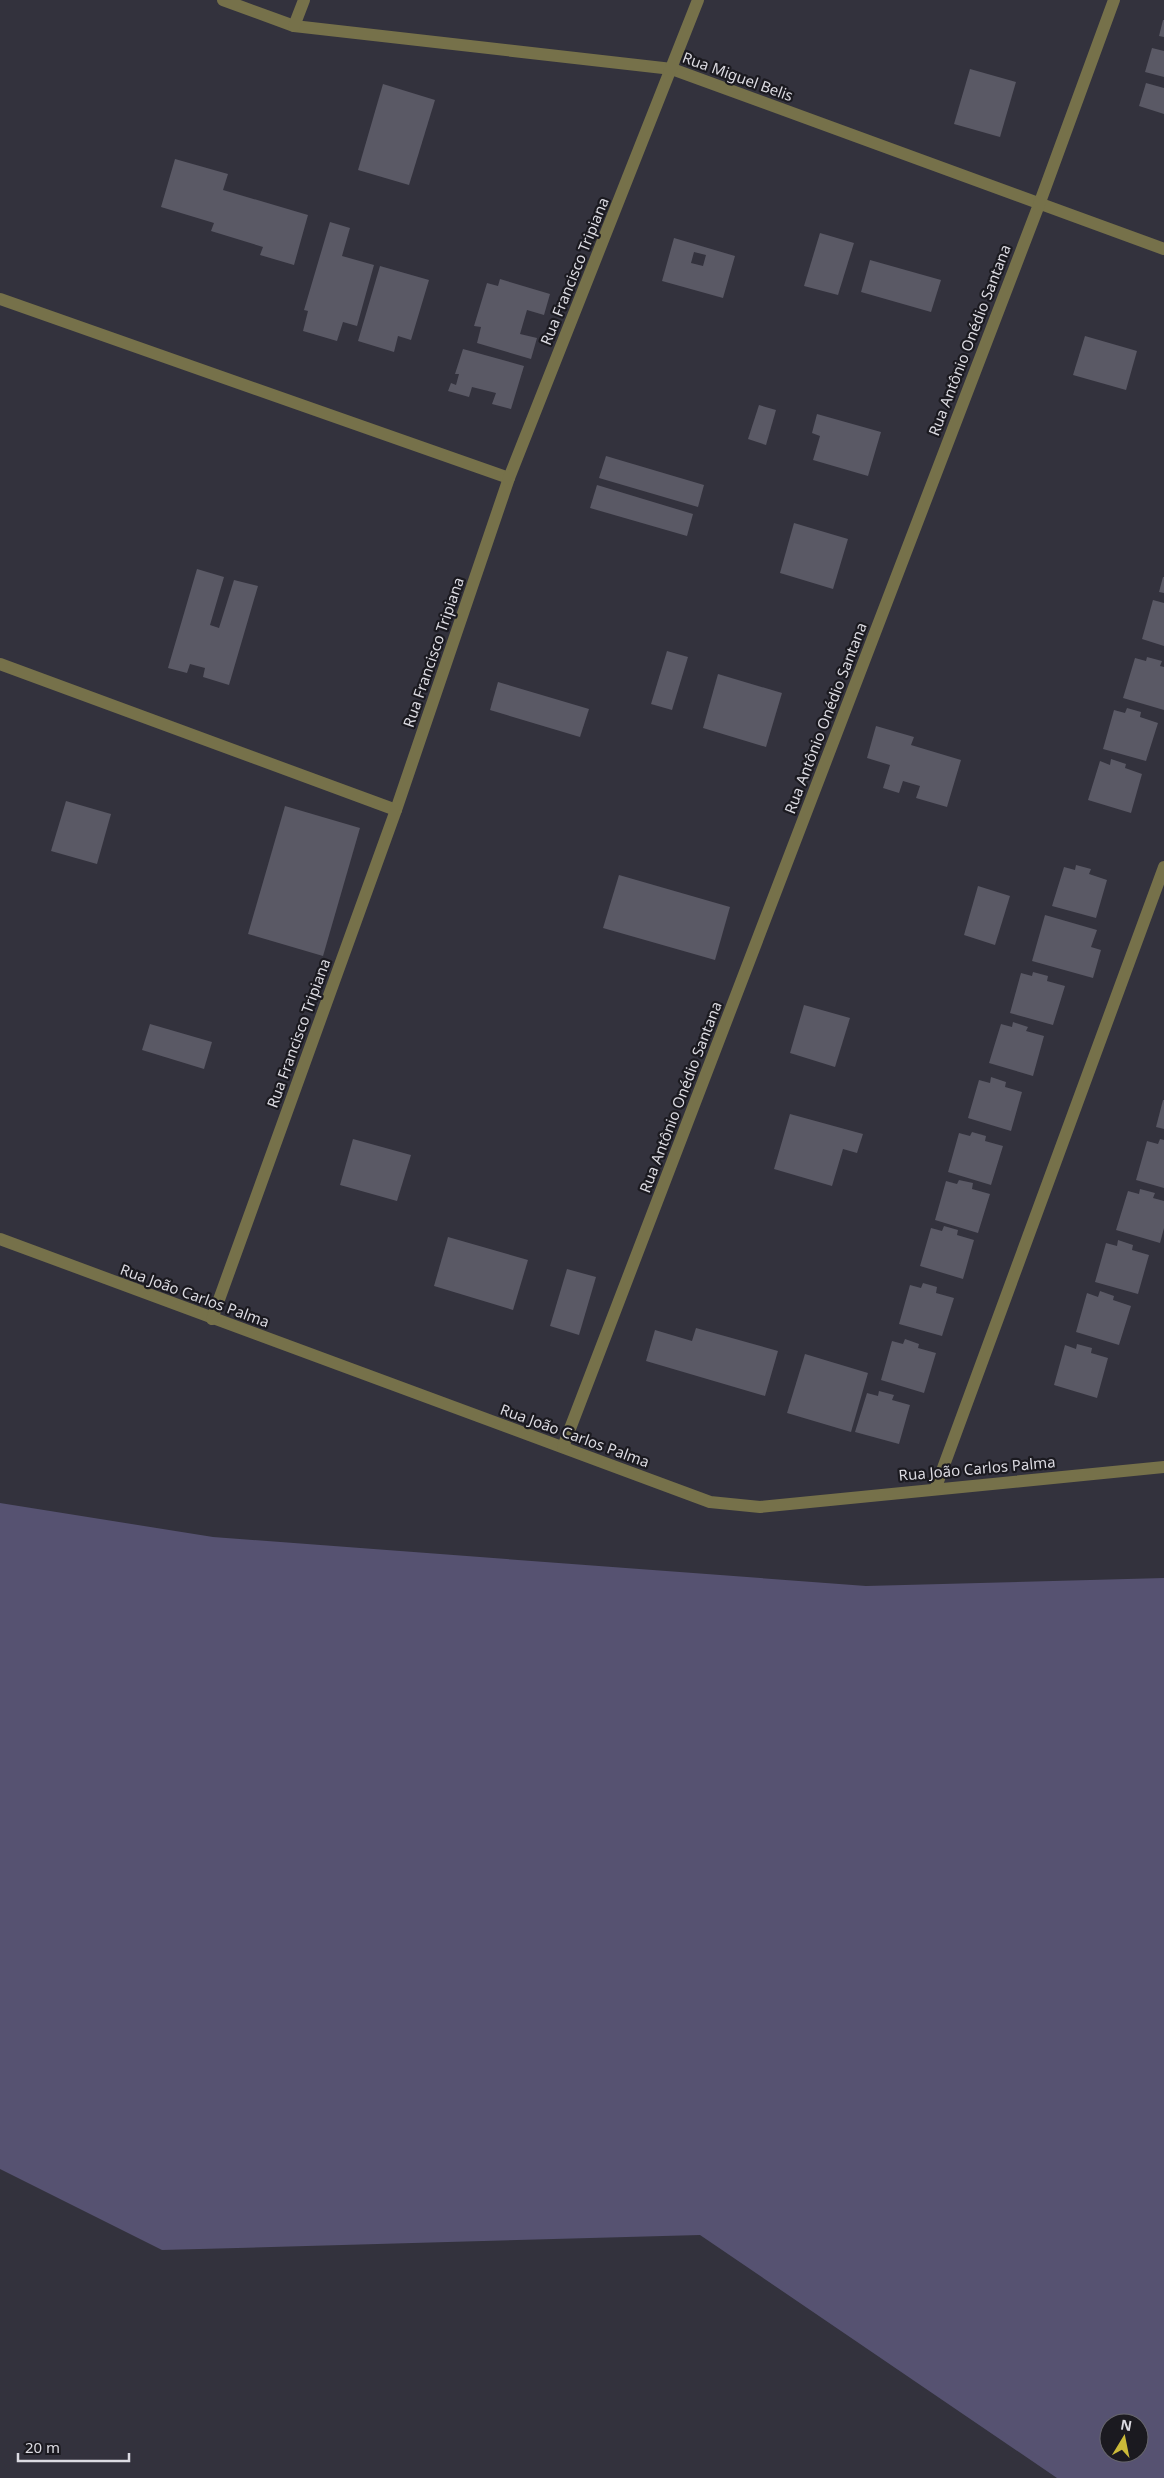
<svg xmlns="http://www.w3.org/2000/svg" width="1164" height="2478" viewBox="0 0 1164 2478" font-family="'Noto Sans',sans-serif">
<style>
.green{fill:#565271;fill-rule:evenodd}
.building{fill:#5a5965;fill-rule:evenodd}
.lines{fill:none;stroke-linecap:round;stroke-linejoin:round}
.minor{stroke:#76714a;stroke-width:12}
.labels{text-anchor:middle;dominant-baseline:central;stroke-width:4.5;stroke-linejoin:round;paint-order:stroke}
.street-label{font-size:15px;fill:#dcdbe2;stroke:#1b1a20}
</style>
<rect width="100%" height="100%" fill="#33323d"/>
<path class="green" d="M 0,1503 L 213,1537 L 866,1586 L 1164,1578 L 1164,2478 L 1057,2478 L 700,2235 L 162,2250 L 0,2169 ZM 1109,2423 L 1139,2423 L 1139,2453 L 1109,2453 Z"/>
<g class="building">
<path d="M 1163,20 L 1164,20 L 1164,37 L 1159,36 Z"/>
<path d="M 1152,48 L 1164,51 L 1164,77 L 1145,72 Z"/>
<path d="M 970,69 L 1016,82 L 1000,137 L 954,124 Z"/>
<path d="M 1146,83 L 1164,88 L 1164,114 L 1139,106 Z"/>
<path d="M 383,84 L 435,100 L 409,185 L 358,170 Z"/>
<path d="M 175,159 L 228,174 L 223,190 L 308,215 L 294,265 L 260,255 L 263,247 L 211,231 L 214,223 L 161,207 Z"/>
<path d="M 330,222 L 350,228 L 342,256 L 374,265 L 357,326 L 343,322 L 337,341 L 303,331 L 308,311 L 304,310 Z"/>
<path d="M 820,233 L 854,243 L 838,295 L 804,286 Z"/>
<path d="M 674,238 L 735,256 L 723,298 L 662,281 ZM 694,252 L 706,255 L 703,266 L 691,263 Z"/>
<path d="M 870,260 L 941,280 L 931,312 L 861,292 Z"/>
<path d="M 380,266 L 429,280 L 411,340 L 398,336 L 394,352 L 358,341 Z"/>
<path d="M 500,279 L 550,294 L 544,315 L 527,310 L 520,334 L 537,338 L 531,359 L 477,343 L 481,327 L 474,326 L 487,283 L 498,286 Z"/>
<path d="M 1085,336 L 1137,351 L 1126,390 L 1073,375 Z"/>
<path d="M 463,349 L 524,366 L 511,409 L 492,404 L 496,393 L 472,387 L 469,397 L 448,391 L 451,383 L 456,385 L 459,374 L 455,374 Z"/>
<path d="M 759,405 L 776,410 L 766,445 L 748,439 Z"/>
<path d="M 817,414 L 881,432 L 868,476 L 813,460 L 820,436 L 812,433 Z"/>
<path d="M 606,456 L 704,485 L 698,507 L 599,478 Z"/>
<path d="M 597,485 L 693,514 L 687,536 L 590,508 Z"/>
<path d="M 794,523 L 848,539 L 833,589 L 780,573 Z"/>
<path d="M 197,569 L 224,577 L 210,625 L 219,628 L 234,580 L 258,586 L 229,685 L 203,677 L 205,668 L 190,664 L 187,673 L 168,668 Z"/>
<path d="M 1163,577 L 1164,577 L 1164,593 L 1159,592 Z"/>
<path d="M 1153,600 L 1164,603 L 1164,646 L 1142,639 Z"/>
<path d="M 667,651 L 688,657 L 672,710 L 651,704 Z"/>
<path d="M 1147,657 L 1162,661 L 1160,666 L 1164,667 L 1164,710 L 1123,698 L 1135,658 L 1146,661 Z"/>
<path d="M 718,674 L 782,693 L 766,747 L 703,728 Z"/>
<path d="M 498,682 L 589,709 L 580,737 L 490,710 Z"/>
<path d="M 1127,708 L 1141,712 L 1140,717 L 1158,723 L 1146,761 L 1103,749 L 1114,710 L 1125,713 Z"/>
<path d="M 876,726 L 914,737 L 911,745 L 961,760 L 947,807 L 916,798 L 920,786 L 903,781 L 899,793 L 883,788 L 890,765 L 867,758 Z"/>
<path d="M 1111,759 L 1126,764 L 1125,768 L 1142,774 L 1131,813 L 1088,800 L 1100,761 L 1110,765 Z"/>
<path d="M 66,801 L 111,814 L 97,864 L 51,851 Z"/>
<path d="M 285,806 L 360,828 L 323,956 L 248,934 Z"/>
<path d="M 1076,865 L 1091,869 L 1089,874 L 1107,880 L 1096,918 L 1052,906 L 1064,867 L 1075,870 Z"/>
<path d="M 619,875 L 730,907 L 715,960 L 603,928 Z"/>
<path d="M 978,886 L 1010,896 L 995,945 L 964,935 Z"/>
<path d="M 1045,915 L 1097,930 L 1091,947 L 1101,950 L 1093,978 L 1032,961 Z"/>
<path d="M 1033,972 L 1048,976 L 1047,981 L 1065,986 L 1053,1025 L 1010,1013 L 1021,973 L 1032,976 Z"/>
<path d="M 804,1005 L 850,1018 L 835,1067 L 790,1053 Z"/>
<path d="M 1013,1022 L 1028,1027 L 1026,1031 L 1044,1036 L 1033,1076 L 989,1063 L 1001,1024 L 1012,1027 Z"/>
<path d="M 150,1024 L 212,1042 L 204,1069 L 142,1050 Z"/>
<path d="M 991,1077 L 1006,1082 L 1005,1087 L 1022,1092 L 1011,1131 L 968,1118 L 979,1080 L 990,1083 Z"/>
<path d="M 1163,1100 L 1164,1100 L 1164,1129 L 1156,1127 Z"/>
<path d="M 790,1114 L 863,1134 L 857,1153 L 843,1149 L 832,1186 L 774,1169 Z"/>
<path d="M 972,1132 L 986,1136 L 985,1141 L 1003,1146 L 991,1185 L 948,1172 L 959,1133 L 970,1136 Z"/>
<path d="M 353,1139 L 411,1155 L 397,1201 L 340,1185 Z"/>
<path d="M 1160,1139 L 1164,1140 L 1164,1188 L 1136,1180 L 1147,1141 L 1158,1144 Z"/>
<path d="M 959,1180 L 973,1183 L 972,1189 L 990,1194 L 978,1233 L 935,1220 L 946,1181 L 957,1184 Z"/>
<path d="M 1140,1189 L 1155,1193 L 1153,1198 L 1164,1201 L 1164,1228 L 1160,1243 L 1116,1230 L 1128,1191 L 1139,1194 Z"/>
<path d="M 944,1226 L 958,1230 L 957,1235 L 974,1240 L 963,1279 L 920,1266 L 931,1228 L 942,1231 Z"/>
<path d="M 448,1237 L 528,1260 L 513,1310 L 434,1286 Z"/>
<path d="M 1118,1240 L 1133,1245 L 1132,1250 L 1149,1255 L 1138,1294 L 1095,1282 L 1106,1243 L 1117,1246 Z"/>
<path d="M 567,1269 L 596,1277 L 579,1335 L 550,1326 Z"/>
<path d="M 923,1283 L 937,1287 L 936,1293 L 954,1298 L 942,1336 L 899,1324 L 910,1285 L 921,1288 Z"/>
<path d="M 1100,1291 L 1114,1296 L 1113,1300 L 1131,1306 L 1119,1345 L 1076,1332 L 1087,1293 L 1098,1297 Z"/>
<path d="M 696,1328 L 778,1351 L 765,1396 L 646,1361 L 655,1330 L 692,1341 Z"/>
<path d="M 905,1339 L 919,1344 L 918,1348 L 936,1353 L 924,1393 L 881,1380 L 892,1341 L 903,1344 Z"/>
<path d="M 1077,1344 L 1092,1348 L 1091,1353 L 1108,1358 L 1097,1398 L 1054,1385 L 1065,1345 L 1076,1349 Z"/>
<path d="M 805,1354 L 868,1373 L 851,1432 L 787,1413 Z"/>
<path d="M 879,1391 L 894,1395 L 892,1400 L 910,1405 L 899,1444 L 855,1432 L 867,1393 L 878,1396 Z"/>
</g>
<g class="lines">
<g class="minor">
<path d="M 223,0 L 294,26 L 672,69 L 1164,249"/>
<path d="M 294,26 L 304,0"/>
<path d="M 0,299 L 509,478"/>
<path d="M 0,664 L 396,810"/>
<path d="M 0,1239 L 710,1502 L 760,1507 L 1164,1467"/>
<path d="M 212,1319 L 396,810 L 509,478 L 698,0"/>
<path d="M 563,1447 L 1040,202 L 1114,0"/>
<path d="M 936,1487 L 1164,867"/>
</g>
</g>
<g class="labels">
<g class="street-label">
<text transform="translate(738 76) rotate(20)">Rua Miguel Belis</text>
<text transform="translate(574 271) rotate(-68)">Rua Francisco Tripiana</text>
<text transform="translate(969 340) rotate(-69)">Rua Antônio Onédio Santana</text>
<text transform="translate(433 652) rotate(-71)">Rua Francisco Tripiana</text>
<text transform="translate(825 718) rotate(-69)">Rua Antônio Onédio Santana</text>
<text transform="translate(298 1033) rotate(-70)">Rua Francisco Tripiana</text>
<text transform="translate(680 1097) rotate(-69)">Rua Antônio Onédio Santana</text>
<text transform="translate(195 1295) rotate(20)">Rua João Carlos Palma</text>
<text transform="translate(575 1435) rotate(20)">Rua João Carlos Palma</text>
<text transform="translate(977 1468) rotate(-5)">Rua João Carlos Palma</text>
</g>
</g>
<g transform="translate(1124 2438) rotate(10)"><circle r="24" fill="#1b1a20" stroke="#68676e"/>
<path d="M0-4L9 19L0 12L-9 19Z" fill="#cbba39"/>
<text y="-8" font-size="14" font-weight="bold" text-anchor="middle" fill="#dcdbe2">N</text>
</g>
<path d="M18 2453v8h111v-8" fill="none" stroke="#dcdbe2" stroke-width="2.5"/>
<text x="25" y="2453" font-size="15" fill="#dcdbe2" stroke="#1b1a20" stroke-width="4" paint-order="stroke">20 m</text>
</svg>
